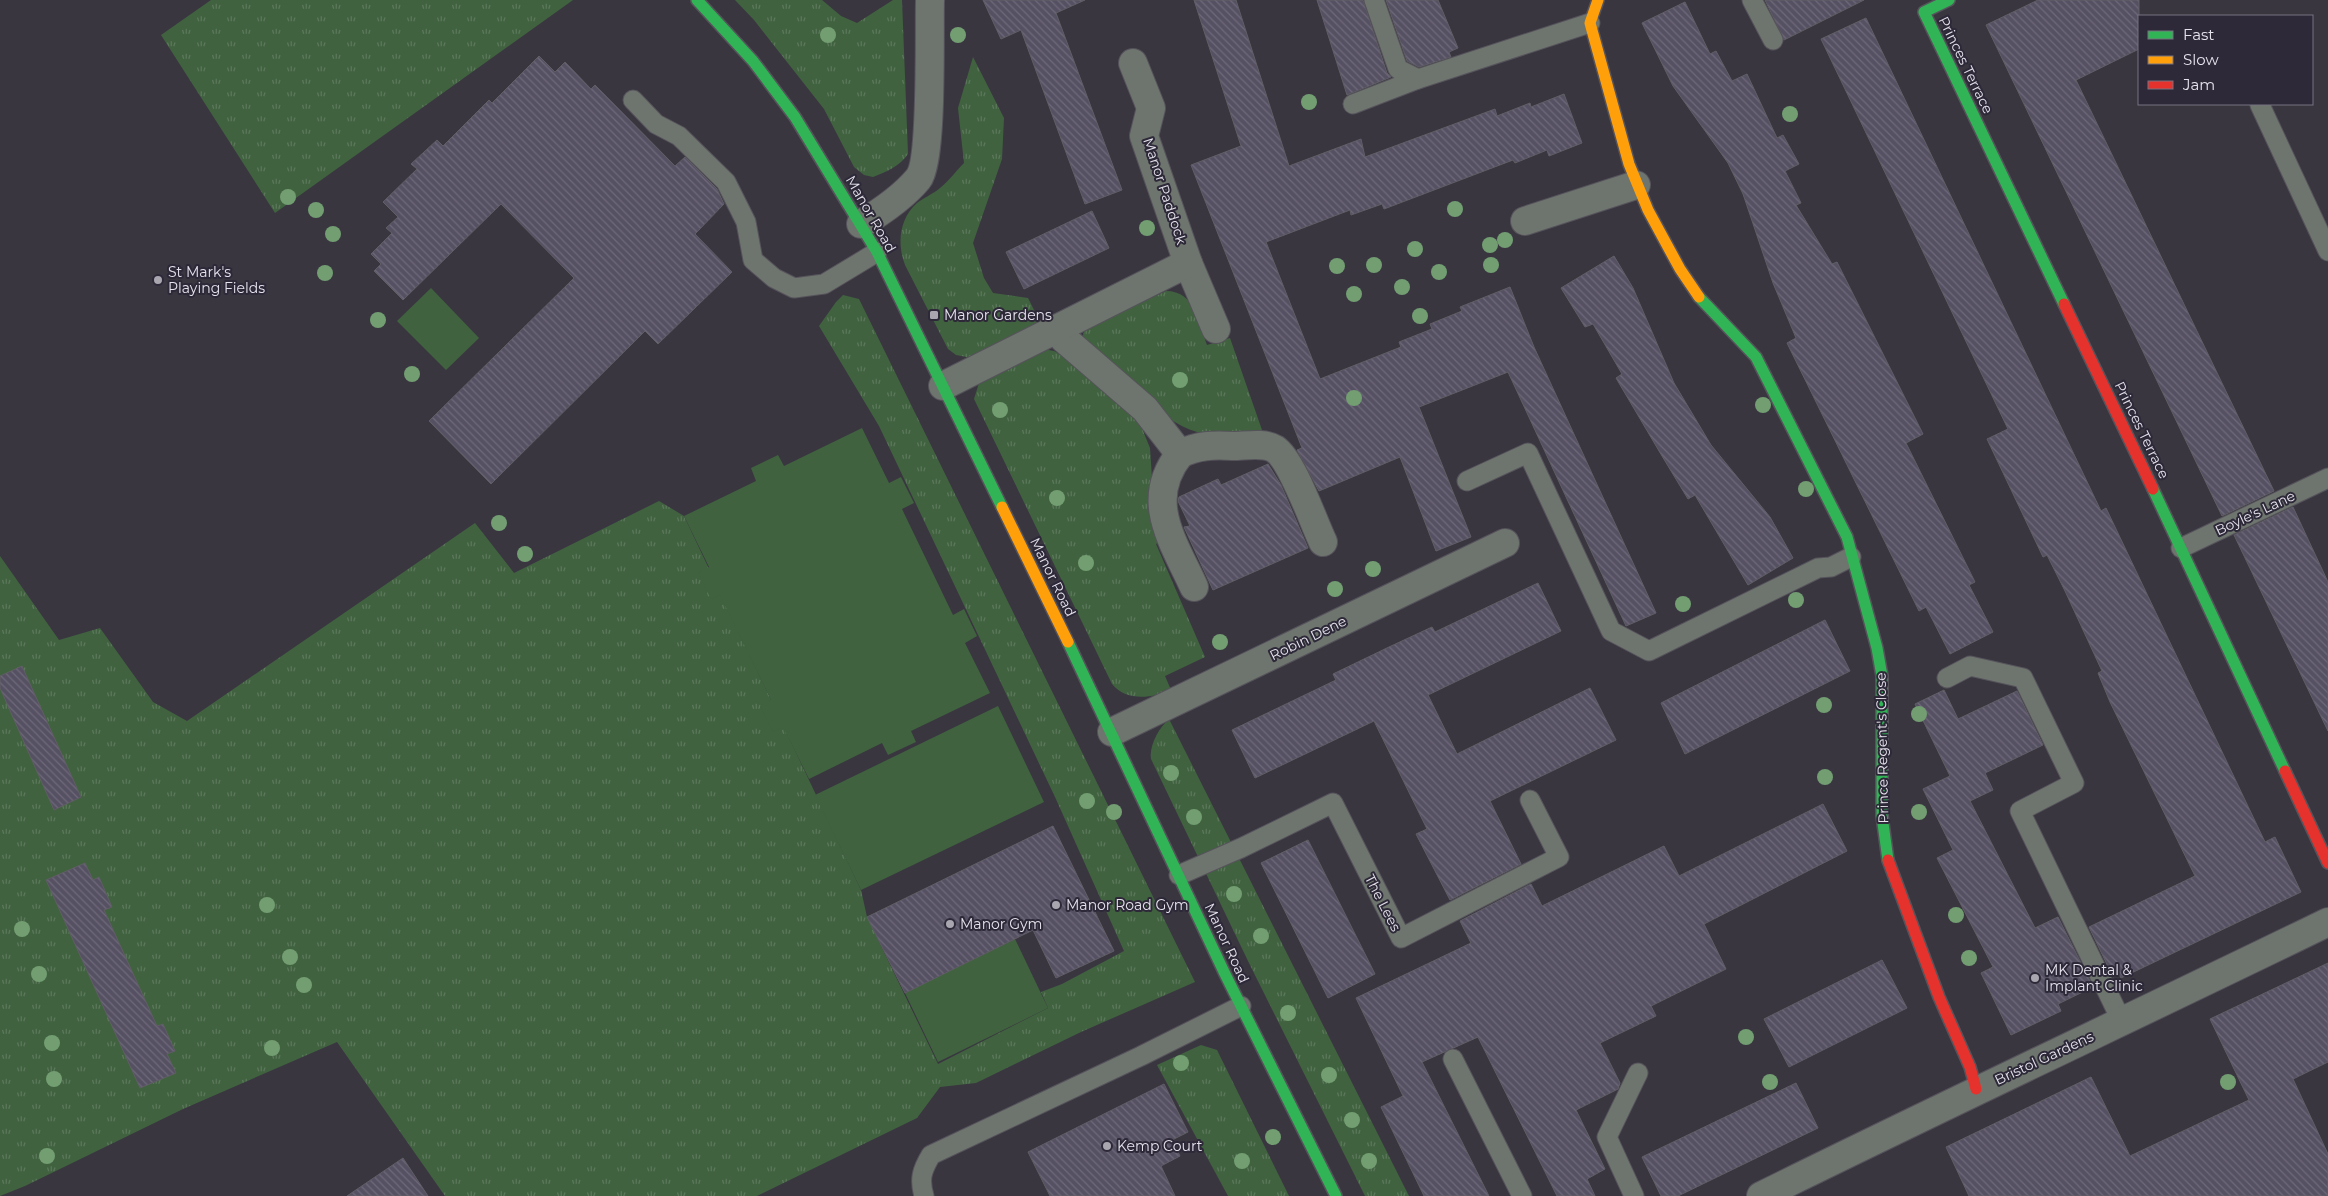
<svg xmlns="http://www.w3.org/2000/svg" width="2328" height="1196" viewBox="0 0 2328 1196" font-family="Montserrat,sans-serif">
<style>
.grass{fill:url(#grass-tufts)}
.garden{fill:#40623f}
.building{fill:url(#building-back-hatch);stroke:#605e65}
.lines{fill:none;stroke-linecap:round;stroke-linejoin:round}
.lane-casing{stroke:#56535b;stroke-width:21}
.street-casing{stroke:#56535b;stroke-width:30}
.fast-casing{stroke:#56535b;stroke-width:14}
.slow-casing{stroke:#56535b;stroke-width:14}
.jam-casing{stroke:#56535b;stroke-width:14}
.lane{stroke:#6e756e;stroke-width:19}
.street{stroke:#6e756e;stroke-width:28}
.fast{stroke:#30b455;stroke-width:11}
.slow{stroke:#ff9f0a;stroke-width:11}
.jam{stroke:#e5322d;stroke-width:11}
.tree{fill:#729e72}
.poi-dot{fill:#a9a6b0;stroke:#2d2938;stroke-width:2}
.labels{text-anchor:middle;dominant-baseline:central;stroke-width:4;stroke-linejoin:round;paint-order:stroke}
.street-label{font-size:14px;fill:#e6e3ed;stroke:#2d2938}
.poi-label{font-size:14px;fill:#e6e3ed;stroke:#2d2938;text-anchor:start}
</style>
<defs>
<pattern id="grass-tufts" width="24" height="20" patternUnits="userSpaceOnUse" patternTransform="scale(1.25)"><rect width="24" height="20" fill="#40623f"/><path d="M3 7l-1-3M5 7V3M7 7l1-3M15 17l-1-3M17 17v-4M19 17l1-3" fill="none" stroke="#5c785b"/></pattern>
<pattern id="building-back-hatch" width="6" height="6" patternUnits="userSpaceOnUse" patternTransform="scale(1.25)"><rect width="6" height="6" fill="#565063"/><path d="M-1 5l2 2M0 0l6 6M5-1l2 2" fill="none" stroke="#6e697a"/></pattern>
</defs>
<rect width="100%" height="100%" fill="#393640"/>
<g class="grass">
<path d="M 211,0 L 573,0 L 275,213 L 161,35 Z"/>
<path d="M 735,0 L 822,0 L 841,16 L 857,23 L 893,0 L 902,0 L 908,154 C 900,166 886,172 873,177 L 864,175 L 854,167 L 824,109 L 754,20 Z"/>
<path d="M 973,57 L 1004,118 L 1002,159 L 973,243 L 984,278 L 993,293 L 1028,298 L 1043,328 L 977,359 L 956,355 L 948,349 L 905,265 C 897,244 899,219 917,203 C 923,198 933,194 940,188 C 949,181 956,171 964,163 L 958,108 Z"/>
<path d="M 1166,291 C 1195,291 1199,323 1207,345 L 1230,338 L 1262,430 C 1244,435 1216,438 1197,432 C 1159,422 1112,367 1082,338 L 1085,329 Z"/>
<path d="M 843,295 L 859,299 L 1195,982 L 1081,1032 L 976,1083 L 940,1087 L 917,1118 L 757,1196 L 445,1196 L 337,1042 L 183,1109 L 25,1186 L 0,1196 L 0,556 L 59,640 L 100,628 L 153,702 L 187,721 L 475,523 L 514,573 L 659,501 L 684,516 L 861,890 L 867,917 L 938,1064 L 1048,1008 L 1041,992 L 1062,984 L 1124,951 L 1055,797 L 879,426 L 819,326 L 836,302 Z"/>
<path d="M 1043,349 L 1054,351 L 1074,362 L 1139,421 L 1150,448 L 1153,494 L 1162,541 L 1156,544 L 1205,657 L 1165,676 L 1171,690 C 1152,698 1127,702 1112,684 L 974,399 L 979,383 Z"/>
<path d="M 1169,719 L 1409,1196 L 1365,1196 L 1248,961 L 1151,759 C 1149,745 1159,728 1169,719 Z"/>
<path d="M 1201,1045 L 1217,1050 L 1289,1196 L 1228,1196 L 1157,1065 Z"/>
</g>
<g class="garden">
<path d="M 431,288 L 479,338 L 446,370 L 397,321 Z"/>
<path d="M 862,428 L 889,483 L 901,477 L 914,503 L 902,509 L 953,615 L 964,609 L 977,636 L 965,643 L 990,693 L 911,731 L 916,742 L 888,755 L 882,743 L 809,779 L 783,727 L 773,732 L 760,706 L 771,700 L 720,595 L 711,599 L 698,572 L 709,567 L 684,516 L 756,481 L 751,468 L 778,455 L 784,466 Z"/>
<path d="M 998,706 L 1044,802 L 861,890 L 815,795 Z"/>
<path d="M 1015,939 L 1048,1008 L 938,1062 L 905,993 Z"/>
</g>
<g class="building">
<path d="M 983,0 L 1085,0 L 1056,13 L 1122,190 L 1085,204 L 1021,30 L 1001,39 Z"/>
<path d="M 1194,0 L 1236,0 L 1289,166 L 1361,139 L 1365,157 L 1495,109 L 1497,116 L 1530,103 L 1531,107 L 1564,94 L 1582,143 L 1549,156 L 1547,150 L 1515,163 L 1513,160 L 1384,209 L 1382,204 L 1351,215 L 1350,210 L 1266,242 L 1320,379 L 1401,347 L 1399,342 L 1432,329 L 1430,324 L 1462,311 L 1460,307 L 1510,287 L 1534,347 L 1656,613 L 1626,626 L 1508,372 L 1419,407 L 1471,537 L 1436,551 L 1400,457 L 1319,491 L 1297,450 L 1302,448 L 1191,165 L 1241,146 Z"/>
<path d="M 1317,0 L 1363,0 L 1387,73 L 1391,77 L 1347,95 Z"/>
<path d="M 1386,0 L 1438,0 L 1458,48 L 1449,52 L 1451,57 L 1419,67 L 1407,61 Z"/>
<path d="M 1765,0 L 1864,0 L 1784,40 Z"/>
<path d="M 2038,0 L 2139,0 L 2139,49 L 2076,80 L 2274,491 L 2222,516 L 1986,25 Z"/>
<path d="M 1685,2 L 1710,54 L 1716,51 L 1732,81 L 1747,74 L 1777,138 L 1783,135 L 1799,164 L 1785,171 L 1801,203 L 1796,205 L 1832,264 L 1837,262 L 1923,434 L 1906,443 L 1975,582 L 1969,585 L 1993,632 L 1950,654 L 1926,607 L 1919,611 L 1787,343 L 1796,338 L 1773,283 L 1743,194 L 1728,163 L 1673,86 L 1642,23 Z"/>
<path d="M 1866,18 L 2101,511 L 2106,508 L 2265,842 L 2275,837 L 2301,892 L 2121,978 L 2119,974 L 2113,977 L 2089,927 L 2195,876 L 2110,702 L 2098,673 L 2102,671 L 2065,591 L 2047,555 L 2043,557 L 1987,439 L 2008,429 L 1821,39 Z"/>
<path d="M 539,56 L 555,72 L 565,62 L 591,89 L 595,85 L 675,166 L 685,157 L 717,189 L 724,204 L 695,234 L 732,272 L 658,344 L 645,331 L 491,484 L 429,421 L 574,278 L 501,204 L 403,300 L 374,271 L 381,264 L 371,254 L 392,233 L 386,228 L 398,217 L 383,202 L 417,169 L 411,164 L 437,140 L 443,146 L 489,100 L 492,103 Z"/>
<path d="M 1092,211 L 1109,248 L 1024,289 L 1006,252 Z"/>
<path d="M 1614,256 L 1633,288 L 1674,383 L 1711,445 L 1770,517 L 1793,558 L 1748,585 L 1695,495 L 1688,499 L 1662,456 L 1616,378 L 1622,374 L 1593,324 L 1585,327 L 1561,288 Z"/>
<path d="M 1268,464 L 1281,485 L 1308,548 L 1213,590 L 1184,527 L 1190,526 L 1178,501 L 1179,497 L 1218,479 L 1221,485 Z"/>
<path d="M 2293,507 L 2328,582 L 2328,731 L 2234,535 Z"/>
<path d="M 1538,583 L 1561,631 L 1428,695 L 1457,754 L 1590,688 L 1616,740 L 1490,801 L 1521,864 L 1450,900 L 1416,834 L 1427,829 L 1374,721 L 1255,778 L 1232,730 L 1336,680 L 1333,674 L 1389,647 L 1432,627 L 1435,632 Z"/>
<path d="M 1825,620 L 1850,671 L 1685,754 L 1661,703 Z"/>
<path d="M 22,666 L 81,797 L 54,810 L 0,688 L 0,676 Z"/>
<path d="M 1944,690 L 1958,719 L 2017,691 L 2043,745 L 1985,773 L 1993,790 L 1970,801 L 2035,928 L 2058,917 L 2093,987 L 2058,1004 L 2061,1011 L 2011,1035 L 1981,973 L 1993,967 L 1937,858 L 1953,850 L 1923,789 L 1950,776 L 1915,704 Z"/>
<path d="M 1823,804 L 1847,851 L 1704,924 L 1726,969 L 1651,1006 L 1656,1016 L 1600,1043 L 1620,1083 L 1618,1089 L 1576,1110 L 1605,1169 L 1587,1179 L 1595,1196 L 1557,1196 L 1478,1037 L 1422,1062 L 1489,1196 L 1424,1196 L 1381,1107 L 1403,1096 L 1356,998 L 1471,943 L 1460,921 L 1531,884 L 1542,906 L 1664,846 L 1679,876 Z"/>
<path d="M 1053,826 L 1114,951 L 1056,978 L 1033,930 L 905,993 L 867,917 Z"/>
<path d="M 1308,840 L 1375,974 L 1328,998 L 1261,863 Z"/>
<path d="M 85,863 L 93,880 L 99,877 L 112,907 L 104,910 L 157,1026 L 163,1024 L 175,1051 L 167,1054 L 176,1073 L 140,1088 L 46,880 Z"/>
<path d="M 1882,960 L 1907,1008 L 1789,1067 L 1764,1019 Z"/>
<path d="M 2328,963 L 2328,1062 L 2293,1079 L 2328,1154 L 2328,1196 L 1969,1196 L 1946,1147 L 2091,1077 L 2130,1156 L 2249,1100 L 2210,1019 Z"/>
<path d="M 1796,1083 L 1818,1128 L 1678,1196 L 1661,1196 L 1642,1157 Z"/>
<path d="M 1164,1084 L 1188,1132 L 1172,1140 L 1180,1156 L 1161,1166 L 1175,1196 L 1050,1196 L 1028,1152 Z"/>
<path d="M 403,1158 L 428,1196 L 347,1196 Z"/>
</g>
<g class="lines">
<defs>
<g id="lane">
<path d="M 1374,0 L 1398,69 L 1418,79 L 1590,23"/>
<path d="M 1752,0 L 1773,40"/>
<path d="M 633,100 L 656,124 L 679,136 L 726,182 L 746,222 L 753,260 L 774,278 L 794,288 L 824,284 L 877,252"/>
<path d="M 1353,104 L 1418,79"/>
<path d="M 2260,105 L 2328,251"/>
<path d="M 1467,481 L 1528,453 L 1611,631 L 1649,651 L 1818,568 L 1831,567 L 1851,557"/>
<path d="M 2181,548 L 2328,478"/>
<path d="M 1947,678 L 1970,666 L 2023,678 L 2074,783 L 2020,811 L 2122,1022"/>
<path d="M 1179,875 L 1241,848 L 1333,803 L 1401,938 L 1559,857 L 1530,800"/>
<path d="M 1453,1059 L 1522,1196"/>
<path d="M 924,1196 C 919,1179 922,1170 931,1155 L 1141,1056 L 1241,1006"/>
<path d="M 1634,1196 L 1607,1137 L 1638,1073"/>
</g>
<g id="street">
<path d="M 1525,221 L 1636,185"/>
<path d="M 861,224 C 881,212 903,197 918,179 C 933,161 929,30 930,0"/>
<path d="M 1188,263 L 1216,329"/>
<path d="M 1059,329 L 1064,339 L 1145,409 L 1180,454 C 1198,445 1213,445 1233,446 C 1245,446 1264,442 1275,449 C 1292,460 1313,521 1323,542"/>
<path d="M 943,386 L 1188,263 L 1144,136 L 1151,108 L 1133,63"/>
<path d="M 1180,454 C 1143,500 1173,541 1194,587"/>
<path d="M 1112,732 L 1505,543"/>
<path d="M 1761,1196 C 1949,1103 2139,1014 2328,922"/>
</g>
<g id="fast">
<path d="M 697,0 L 753,61 L 795,117 L 877,252 L 1002,507"/>
<path d="M 1949,0 L 1924,12 L 2064,304"/>
<path d="M 1699,297 L 1756,357 L 1847,537 L 1877,648 L 1882,676 L 1882,816 L 1888,860"/>
<path d="M 2153,489 L 2285,771"/>
<path d="M 1068,642 L 1225,974 L 1336,1196"/>
</g>
<g id="slow">
<path d="M 1598,0 L 1590,23 L 1629,164 L 1648,210 L 1680,269 L 1699,297"/>
<path d="M 1002,507 L 1068,642"/>
</g>
<g id="jam">
<path d="M 2064,304 L 2153,489"/>
<path d="M 2285,771 L 2328,863"/>
<path d="M 1888,860 L 1939,997 L 1970,1067 L 1976,1089"/>
</g>
</defs>
<use href="#lane" class="lane-casing"/>
<use href="#street" class="street-casing"/>
<use href="#fast" class="fast-casing"/>
<use href="#slow" class="slow-casing"/>
<use href="#jam" class="jam-casing"/>
<use href="#lane" class="lane"/>
<use href="#street" class="street"/>
<use href="#fast" class="fast"/>
<use href="#slow" class="slow"/>
<use href="#jam" class="jam"/>
</g>
<g class="tree">
<circle cx="828" cy="35" r="8"/>
<circle cx="958" cy="35" r="8"/>
<circle cx="1309" cy="102" r="8"/>
<circle cx="1790" cy="114" r="8"/>
<circle cx="288" cy="197" r="8"/>
<circle cx="1455" cy="209" r="8"/>
<circle cx="316" cy="210" r="8"/>
<circle cx="1147" cy="228" r="8"/>
<circle cx="333" cy="234" r="8"/>
<circle cx="1505" cy="240" r="8"/>
<circle cx="1490" cy="245" r="8"/>
<circle cx="1415" cy="249" r="8"/>
<circle cx="1374" cy="265" r="8"/>
<circle cx="1491" cy="265" r="8"/>
<circle cx="1337" cy="266" r="8"/>
<circle cx="1439" cy="272" r="8"/>
<circle cx="325" cy="273" r="8"/>
<circle cx="1402" cy="287" r="8"/>
<circle cx="1354" cy="294" r="8"/>
<circle cx="1420" cy="316" r="8"/>
<circle cx="378" cy="320" r="8"/>
<circle cx="412" cy="374" r="8"/>
<circle cx="1180" cy="380" r="8"/>
<circle cx="1354" cy="398" r="8"/>
<circle cx="1763" cy="405" r="8"/>
<circle cx="1000" cy="410" r="8"/>
<circle cx="1806" cy="489" r="8"/>
<circle cx="1057" cy="498" r="8"/>
<circle cx="499" cy="523" r="8"/>
<circle cx="525" cy="554" r="8"/>
<circle cx="1086" cy="563" r="8"/>
<circle cx="1373" cy="569" r="8"/>
<circle cx="1335" cy="589" r="8"/>
<circle cx="1796" cy="600" r="8"/>
<circle cx="1683" cy="604" r="8"/>
<circle cx="1220" cy="642" r="8"/>
<circle cx="1824" cy="705" r="8"/>
<circle cx="1919" cy="714" r="8"/>
<circle cx="1171" cy="773" r="8"/>
<circle cx="1825" cy="777" r="8"/>
<circle cx="1087" cy="801" r="8"/>
<circle cx="1114" cy="812" r="8"/>
<circle cx="1919" cy="812" r="8"/>
<circle cx="1194" cy="817" r="8"/>
<circle cx="1234" cy="894" r="8"/>
<circle cx="267" cy="905" r="8"/>
<circle cx="1956" cy="915" r="8"/>
<circle cx="22" cy="929" r="8"/>
<circle cx="1261" cy="936" r="8"/>
<circle cx="290" cy="957" r="8"/>
<circle cx="1969" cy="958" r="8"/>
<circle cx="39" cy="974" r="8"/>
<circle cx="304" cy="985" r="8"/>
<circle cx="1288" cy="1013" r="8"/>
<circle cx="1746" cy="1037" r="8"/>
<circle cx="52" cy="1043" r="8"/>
<circle cx="272" cy="1048" r="8"/>
<circle cx="1181" cy="1063" r="8"/>
<circle cx="1329" cy="1075" r="8"/>
<circle cx="54" cy="1079" r="8"/>
<circle cx="1770" cy="1082" r="8"/>
<circle cx="2228" cy="1082" r="8"/>
<circle cx="1352" cy="1120" r="8"/>
<circle cx="1273" cy="1137" r="8"/>
<circle cx="47" cy="1156" r="8"/>
<circle cx="1242" cy="1161" r="8"/>
<circle cx="1369" cy="1161" r="8"/>
</g>
<g class="poi-dot">
<circle cx="158" cy="280" r="5"/>
<rect x="929" y="310" width="10" height="10" rx="2.5"/>
<circle cx="1056" cy="905" r="5"/>
<circle cx="950" cy="924" r="5"/>
<circle cx="2035" cy="978" r="5"/>
<circle cx="1107" cy="1146" r="5"/>
</g>
<g class="labels">
<g class="street-label">
<text transform="translate(1966 65) rotate(64)">Princes Terrace</text>
<text transform="translate(1165 191) rotate(72)">Manor Paddock</text>
<text transform="translate(871 214) rotate(60)">Manor Road</text>
<text transform="translate(2142 430) rotate(64)">Princes Terrace</text>
<text transform="translate(2255 513) rotate(-25)">Boyle's Lane</text>
<text transform="translate(1053 577) rotate(64)">Manor Road</text>
<text transform="translate(1308 638) rotate(-26)">Robin Dene</text>
<text transform="translate(1882 748) rotate(-91)">Prince Regent's Close</text>
<text transform="translate(1383 903) rotate(63)">The Lees</text>
<text transform="translate(1227 943) rotate(65)">Manor Road</text>
<text transform="translate(2044 1058) rotate(-25)">Bristol Gardens</text>
</g>
<g class="poi-label">
<text x="168" y="272">St Mark's<tspan x="168" dy="16">Playing Fields</tspan></text>
<text x="944" y="315">Manor Gardens</text>
<text x="1066" y="905">Manor Road Gym</text>
<text x="960" y="924">Manor Gym</text>
<text x="2045" y="970">MK Dental &amp;<tspan x="2045" dy="16">Implant Clinic</tspan></text>
<text x="1117" y="1146">Kemp Court</text>
</g>
</g>
<rect x="2138" y="15" width="175" height="90" fill="#2d2938" stroke="#777380"/>
<rect x="2148" y="31" width="25" height="8" fill="#30b455" stroke="#777380"/>
<text x="2183" y="40" font-size="15" fill="#e6e3ed">Fast</text>
<rect x="2148" y="56" width="25" height="8" fill="#ff9f0a" stroke="#777380"/>
<text x="2183" y="65" font-size="15" fill="#e6e3ed">Slow</text>
<rect x="2148" y="81" width="25" height="8" fill="#e5322d" stroke="#777380"/>
<text x="2183" y="90" font-size="15" fill="#e6e3ed">Jam</text>
</svg>
